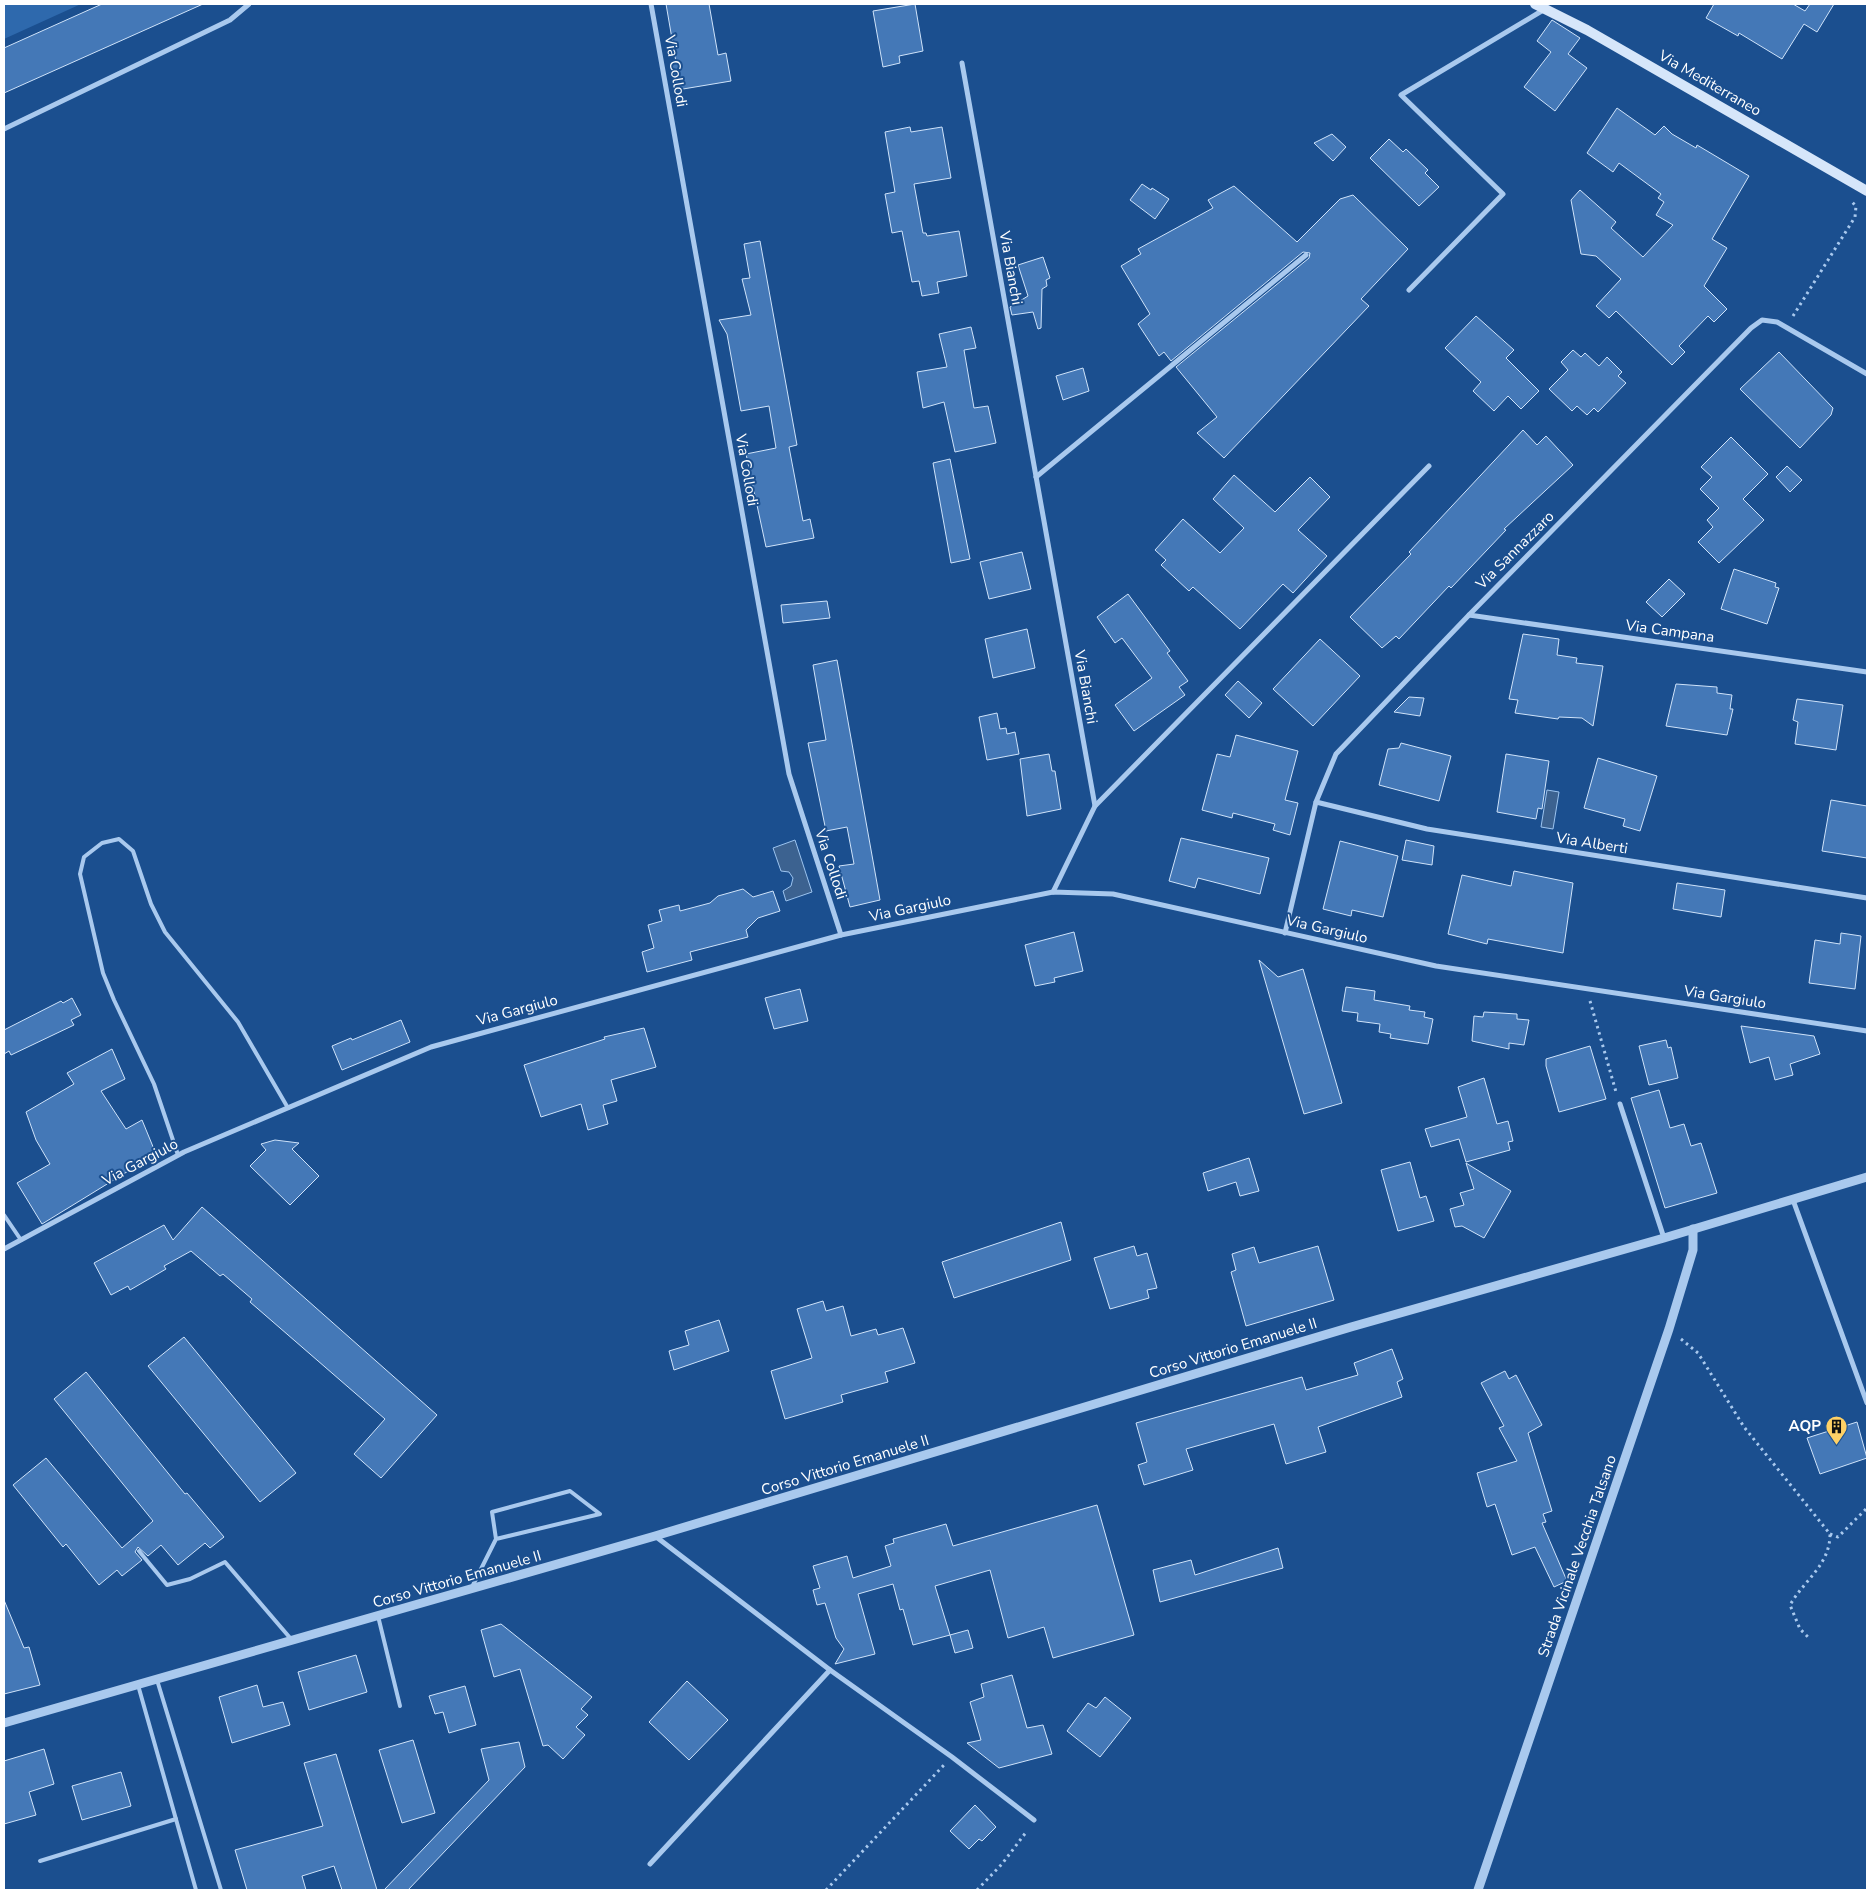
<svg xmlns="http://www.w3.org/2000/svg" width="1871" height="1894" viewBox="0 0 1871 1894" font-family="'Nunito Sans',sans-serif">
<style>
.green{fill:#2e69ad}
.water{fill:#3c6290;stroke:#9cc4f0}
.building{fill:#4478b7;stroke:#cfe3fa}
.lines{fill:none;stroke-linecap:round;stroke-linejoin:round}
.path{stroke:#a9c9ee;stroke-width:3;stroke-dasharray:2.5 4;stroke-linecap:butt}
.service{stroke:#a9c9ee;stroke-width:4}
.minor{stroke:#a9c9ee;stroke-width:5}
.tertiary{stroke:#a9c9ee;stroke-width:9}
.secondary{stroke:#d6e6fa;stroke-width:10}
.labels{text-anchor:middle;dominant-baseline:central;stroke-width:4;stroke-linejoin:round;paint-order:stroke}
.street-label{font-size:15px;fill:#fff;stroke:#1b4f8f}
.poi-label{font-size:15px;font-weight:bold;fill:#fff;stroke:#1b4f8f;text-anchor:end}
</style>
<rect width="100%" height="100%" fill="#1b4f8f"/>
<path class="green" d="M 4,4 L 81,4 L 4,39 Z"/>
<g class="water">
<path d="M 1547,790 L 1559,792 L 1553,829 L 1541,827 Z"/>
<path d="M 795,840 L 812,892 L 786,901 L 783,891 L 791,886 L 793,878 L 789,872 L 781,871 L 773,848 Z"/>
</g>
<g class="building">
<path d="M 102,4 L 203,4 L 4,93 L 4,48 Z"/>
<path d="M 666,4 L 709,4 L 718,55 L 726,53 L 731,81 L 677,90 L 672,63 L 676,62 Z"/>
<path d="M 915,4 L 923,51 L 899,56 L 900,63 L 883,67 L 873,11 Z"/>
<path d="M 1714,4 L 1793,4 L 1805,11 L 1810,4 L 1834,4 L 1817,32 L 1804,24 L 1782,59 L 1739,33 L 1738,36 L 1706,18 Z"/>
<path d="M 1552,20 L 1580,38 L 1568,54 L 1587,68 L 1555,111 L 1524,87 L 1551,52 L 1537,41 Z"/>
<path d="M 1617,108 L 1655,135 L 1664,126 L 1672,134 L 1696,148 L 1697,145 L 1749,176 L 1712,239 L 1727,248 L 1704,286 L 1727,309 L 1714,322 L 1708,316 L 1679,346 L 1685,352 L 1672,365 L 1616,311 L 1609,318 L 1596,306 L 1621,279 L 1596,256 L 1581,254 L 1571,200 L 1580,190 L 1616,222 L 1611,228 L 1643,257 L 1673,225 L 1656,215 L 1664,202 L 1658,198 L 1661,194 L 1619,163 L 1613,172 L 1587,153 Z"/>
<path d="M 910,127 L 911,132 L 942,127 L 951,178 L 914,184 L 923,233 L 926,233 L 927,236 L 959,231 L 967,276 L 937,282 L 939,293 L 922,296 L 919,281 L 912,282 L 902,231 L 892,233 L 885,194 L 895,192 L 885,132 Z"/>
<path d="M 1332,134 L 1346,147 L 1333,161 L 1314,143 Z"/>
<path d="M 1389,139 L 1403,152 L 1406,149 L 1428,170 L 1425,173 L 1439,187 L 1419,206 L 1370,158 Z"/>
<path d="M 1142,184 L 1151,190 L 1152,188 L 1169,199 L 1155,219 L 1130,200 Z"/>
<path d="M 1234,186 L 1297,242 L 1340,199 L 1353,195 L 1408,249 L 1361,299 L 1369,306 L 1224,458 L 1197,433 L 1217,417 L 1176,367 L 1309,258 L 1310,253 L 1303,252 L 1171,361 L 1164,352 L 1159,356 L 1138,324 L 1150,314 L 1121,266 L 1141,254 L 1138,249 L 1213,208 L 1208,200 Z"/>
<path d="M 760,241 L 797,445 L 789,447 L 803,521 L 810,519 L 814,538 L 766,547 L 746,454 L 776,448 L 769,406 L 741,411 L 727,334 L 719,320 L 751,315 L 742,279 L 750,278 L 744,244 Z"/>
<path d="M 1043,257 L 1050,278 L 1046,280 L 1047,286 L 1042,289 L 1041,328 L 1038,329 L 1033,312 L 1012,315 L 1010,307 L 1028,296 L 1018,265 Z"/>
<path d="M 1476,316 L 1514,350 L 1506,358 L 1539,391 L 1521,409 L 1508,396 L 1494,411 L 1473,391 L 1481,382 L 1445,348 Z"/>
<path d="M 971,327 L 976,348 L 964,350 L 974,408 L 988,406 L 996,443 L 955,452 L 944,402 L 923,408 L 917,372 L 947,367 L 939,334 Z"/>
<path d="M 1573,350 L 1581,357 L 1585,353 L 1599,366 L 1607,357 L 1622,372 L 1618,376 L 1626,383 L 1598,412 L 1594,408 L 1587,415 L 1577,406 L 1572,411 L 1549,389 L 1568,370 L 1561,362 Z"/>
<path d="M 1779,352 L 1833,408 L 1831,415 L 1800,448 L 1740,389 Z"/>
<path d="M 1083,368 L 1089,391 L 1063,400 L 1056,376 Z"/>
<path d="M 1523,430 L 1537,445 L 1546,436 L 1573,465 L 1504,529 L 1506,530 L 1451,588 L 1449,586 L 1399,639 L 1396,636 L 1382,648 L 1350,617 L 1411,554 L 1409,552 Z"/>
<path d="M 1731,437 L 1768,474 L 1743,499 L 1764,520 L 1719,563 L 1698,542 L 1713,527 L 1707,520 L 1719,508 L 1700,489 L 1712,477 L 1701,467 Z"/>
<path d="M 950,459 L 970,559 L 951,563 L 933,463 Z"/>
<path d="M 1787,466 L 1802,480 L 1790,492 L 1776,477 Z"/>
<path d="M 1234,475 L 1275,512 L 1310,477 L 1330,497 L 1298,530 L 1327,556 L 1293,593 L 1283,584 L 1240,629 L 1193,587 L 1189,591 L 1161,565 L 1166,560 L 1155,550 L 1183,519 L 1220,553 L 1244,528 L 1213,499 Z"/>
<path d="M 1022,552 L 1031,589 L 989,599 L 980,562 Z"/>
<path d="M 1734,569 L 1776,583 L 1775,587 L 1779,588 L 1767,624 L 1721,609 Z"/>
<path d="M 1669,579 L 1685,594 L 1662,617 L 1646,602 Z"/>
<path d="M 1128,594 L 1170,651 L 1167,653 L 1188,681 L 1179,687 L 1185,695 L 1134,731 L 1115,705 L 1152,678 L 1122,638 L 1115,643 L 1097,617 Z"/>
<path d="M 827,601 L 830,618 L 783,623 L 781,605 Z"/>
<path d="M 1027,629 L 1035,668 L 993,678 L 985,639 Z"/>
<path d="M 1523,634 L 1559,639 L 1557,655 L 1577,658 L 1576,663 L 1603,666 L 1593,726 L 1582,718 L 1559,717 L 1558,719 L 1515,713 L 1518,700 L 1509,699 Z"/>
<path d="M 1320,639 L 1360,676 L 1313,726 L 1273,689 Z"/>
<path d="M 837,660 L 880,900 L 850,907 L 839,866 L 854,864 L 847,827 L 826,831 L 808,743 L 826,740 L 813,665 Z"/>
<path d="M 1238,681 L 1262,703 L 1249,718 L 1225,695 Z"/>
<path d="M 1676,684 L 1717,687 L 1717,693 L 1732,695 L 1730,709 L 1733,709 L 1727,735 L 1666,726 Z"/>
<path d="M 1409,697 L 1424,698 L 1420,716 L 1394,712 Z"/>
<path d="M 1797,699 L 1843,705 L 1836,750 L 1795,744 L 1798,722 L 1793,720 Z"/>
<path d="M 997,713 L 1000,729 L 1006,728 L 1007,734 L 1015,732 L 1019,754 L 987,760 L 979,717 Z"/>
<path d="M 1236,735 L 1298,751 L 1285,800 L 1298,803 L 1290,835 L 1273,830 L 1275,824 L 1233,813 L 1232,818 L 1202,810 L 1217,754 L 1230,757 Z"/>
<path d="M 1401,743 L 1451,756 L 1439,801 L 1379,785 L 1388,749 L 1399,748 Z"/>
<path d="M 1049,754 L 1052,771 L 1055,771 L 1061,809 L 1027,816 L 1020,759 Z"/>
<path d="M 1506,754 L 1549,761 L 1542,809 L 1538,808 L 1536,819 L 1497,812 Z"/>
<path d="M 1598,758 L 1657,776 L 1640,831 L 1623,826 L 1625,819 L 1584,808 Z"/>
<path d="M 1831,800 L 1867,806 L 1867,858 L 1822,851 Z"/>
<path d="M 1181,838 L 1269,858 L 1260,894 L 1198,878 L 1195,888 L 1169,881 Z"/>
<path d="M 1406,840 L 1434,846 L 1432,865 L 1402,860 Z"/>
<path d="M 1340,841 L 1398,856 L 1383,917 L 1352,910 L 1351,916 L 1323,909 Z"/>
<path d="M 1514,871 L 1573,883 L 1563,953 L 1488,939 L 1487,944 L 1448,934 L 1462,875 L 1511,886 Z"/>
<path d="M 1677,883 L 1725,890 L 1721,917 L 1673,909 Z"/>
<path d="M 743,889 L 753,897 L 773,891 L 780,911 L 758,918 L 746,930 L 748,937 L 690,952 L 692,960 L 647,972 L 642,952 L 654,948 L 648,925 L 662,921 L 659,910 L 679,905 L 680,911 L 710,903 L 718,896 Z"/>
<path d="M 1074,932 L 1083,971 L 1054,978 L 1055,982 L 1035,986 L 1025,945 Z"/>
<path d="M 1841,933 L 1861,936 L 1855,989 L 1809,983 L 1815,940 L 1840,944 Z"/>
<path d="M 1259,960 L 1278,977 L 1303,969 L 1342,1103 L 1304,1114 Z"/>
<path d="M 1346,987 L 1375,991 L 1374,1000 L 1410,1006 L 1409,1010 L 1425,1012 L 1424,1017 L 1433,1019 L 1428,1044 L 1390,1038 L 1391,1034 L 1379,1032 L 1380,1024 L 1357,1021 L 1358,1013 L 1342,1011 Z"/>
<path d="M 800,989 L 808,1021 L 774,1029 L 765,998 Z"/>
<path d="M 72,998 L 81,1015 L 71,1020 L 74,1025 L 11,1055 L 9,1051 L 4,1054 L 4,1030 L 61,1001 L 63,1003 Z"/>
<path d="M 1484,1012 L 1517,1014 L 1517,1019 L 1529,1020 L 1524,1045 L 1509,1043 L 1509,1049 L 1472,1041 L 1474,1016 L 1483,1017 Z"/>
<path d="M 401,1020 L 410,1042 L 342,1070 L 332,1046 L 351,1038 L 352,1040 Z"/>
<path d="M 1741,1026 L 1814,1036 L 1820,1054 L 1790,1064 L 1793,1075 L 1775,1080 L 1769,1057 L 1750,1063 Z"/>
<path d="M 644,1028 L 656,1067 L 611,1080 L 617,1101 L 603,1105 L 608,1124 L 588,1130 L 581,1104 L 541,1117 L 524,1065 L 605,1039 L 604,1037 Z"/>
<path d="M 1666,1040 L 1668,1048 L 1671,1047 L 1678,1078 L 1649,1085 L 1639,1046 Z"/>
<path d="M 1590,1046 L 1606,1099 L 1559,1112 L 1546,1066 L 1546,1059 Z"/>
<path d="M 112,1049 L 125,1079 L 101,1091 L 126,1129 L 142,1120 L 156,1154 L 42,1224 L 17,1183 L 50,1164 L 36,1140 L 26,1112 L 74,1084 L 67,1073 Z"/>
<path d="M 1484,1078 L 1497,1124 L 1508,1121 L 1513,1141 L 1508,1142 L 1510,1150 L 1466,1162 L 1459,1139 L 1431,1147 L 1425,1129 L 1467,1117 L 1458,1087 Z"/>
<path d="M 1659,1090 L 1670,1128 L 1684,1124 L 1691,1146 L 1701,1143 L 1717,1193 L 1665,1208 L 1631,1098 Z"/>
<path d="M 275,1140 L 299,1143 L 292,1149 L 319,1176 L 290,1205 L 250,1166 L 266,1150 L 261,1144 Z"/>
<path d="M 1249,1158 L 1259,1191 L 1240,1196 L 1236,1182 L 1208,1191 L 1203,1173 Z"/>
<path d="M 1410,1162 L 1420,1198 L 1426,1196 L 1434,1221 L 1398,1231 L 1381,1170 Z"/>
<path d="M 1466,1163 L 1511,1191 L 1484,1238 L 1462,1226 L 1455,1227 L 1450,1209 L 1464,1205 L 1460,1193 L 1474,1189 Z"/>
<path d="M 202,1207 L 437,1415 L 381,1478 L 354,1454 L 385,1419 L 250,1302 L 252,1299 L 223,1274 L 220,1276 L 191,1251 L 164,1266 L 166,1269 L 130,1290 L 128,1286 L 111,1295 L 94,1263 L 164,1225 L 173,1240 Z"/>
<path d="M 1061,1222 L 1071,1260 L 954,1298 L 942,1262 Z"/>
<path d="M 1134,1246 L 1137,1256 L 1147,1253 L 1157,1288 L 1147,1290 L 1149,1298 L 1110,1309 L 1094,1258 Z"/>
<path d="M 1318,1246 L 1334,1300 L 1246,1326 L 1231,1272 L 1236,1270 L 1232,1254 L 1254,1247 L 1259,1263 Z"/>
<path d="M 823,1301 L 826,1311 L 843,1306 L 851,1336 L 876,1329 L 878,1335 L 903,1328 L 915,1363 L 885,1372 L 888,1382 L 841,1395 L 843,1402 L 785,1419 L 771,1371 L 812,1358 L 797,1309 Z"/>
<path d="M 719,1320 L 729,1351 L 674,1370 L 669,1351 L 689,1345 L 685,1331 Z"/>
<path d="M 184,1337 L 296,1473 L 260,1502 L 148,1366 Z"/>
<path d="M 1392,1349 L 1403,1379 L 1397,1382 L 1402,1397 L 1318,1427 L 1326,1452 L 1286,1464 L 1274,1424 L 1186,1449 L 1193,1470 L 1144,1485 L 1138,1465 L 1147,1462 L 1136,1423 L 1302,1377 L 1306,1390 L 1358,1375 L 1354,1363 Z"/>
<path d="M 1505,1371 L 1509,1379 L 1516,1375 L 1542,1425 L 1528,1433 L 1552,1511 L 1543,1514 L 1546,1522 L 1542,1523 L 1567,1581 L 1554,1587 L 1535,1547 L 1512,1555 L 1495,1504 L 1487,1507 L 1477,1473 L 1517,1461 L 1499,1428 L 1504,1426 L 1481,1383 Z"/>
<path d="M 86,1372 L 185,1494 L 187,1493 L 224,1537 L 210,1548 L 205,1543 L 178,1565 L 161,1545 L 148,1556 L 138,1547 L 135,1552 L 142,1560 L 122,1576 L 117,1570 L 99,1585 L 66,1544 L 63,1547 L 13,1485 L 46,1458 L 122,1548 L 153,1521 L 54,1399 Z"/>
<path d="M 1857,1422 L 1867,1458 L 1820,1474 L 1807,1438 Z"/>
<path d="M 1097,1505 L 1134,1635 L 1053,1658 L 1044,1627 L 1008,1638 L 990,1570 L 935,1586 L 950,1635 L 913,1645 L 903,1609 L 900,1610 L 893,1584 L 858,1594 L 875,1654 L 835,1664 L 844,1649 L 836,1638 L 825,1603 L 817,1605 L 813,1590 L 820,1588 L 813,1566 L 847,1556 L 853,1578 L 891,1566 L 885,1546 L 894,1543 L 893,1539 L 946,1524 L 953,1546 Z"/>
<path d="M 1278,1548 L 1283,1568 L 1160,1602 L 1153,1570 L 1191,1560 L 1195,1575 Z"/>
<path d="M 4,1600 L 24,1648 L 29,1647 L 40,1685 L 4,1694 Z"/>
<path d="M 501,1624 L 592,1697 L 581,1709 L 588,1715 L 576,1727 L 585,1735 L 563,1759 L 548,1745 L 543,1746 L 520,1669 L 494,1677 L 481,1630 Z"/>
<path d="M 968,1630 L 973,1648 L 955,1653 L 950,1635 Z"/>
<path d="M 356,1655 L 367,1692 L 309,1710 L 298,1672 Z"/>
<path d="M 1012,1675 L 1027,1728 L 1043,1725 L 1052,1754 L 999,1768 L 967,1743 L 981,1740 L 970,1702 L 984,1697 L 981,1684 Z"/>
<path d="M 687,1681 L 728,1720 L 689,1760 L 649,1722 Z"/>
<path d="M 257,1685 L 263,1707 L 283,1702 L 290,1725 L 232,1743 L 219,1697 Z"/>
<path d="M 465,1686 L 476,1725 L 449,1733 L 443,1712 L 435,1714 L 429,1696 Z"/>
<path d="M 1105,1697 L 1131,1718 L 1100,1757 L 1067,1731 L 1088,1703 L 1096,1708 Z"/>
<path d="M 413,1740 L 435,1813 L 402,1823 L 379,1750 Z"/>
<path d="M 519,1742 L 525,1767 L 408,1890 L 384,1890 L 489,1780 L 481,1749 Z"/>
<path d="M 44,1749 L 54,1784 L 29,1792 L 36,1815 L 4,1824 L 4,1761 Z"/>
<path d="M 336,1754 L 377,1890 L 342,1890 L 334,1866 L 302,1876 L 306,1890 L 247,1890 L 235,1850 L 323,1826 L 304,1763 Z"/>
<path d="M 121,1772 L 131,1806 L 82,1820 L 72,1786 Z"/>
<path d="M 975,1805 L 996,1827 L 982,1841 L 979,1839 L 969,1849 L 950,1831 Z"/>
</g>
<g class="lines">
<g class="path">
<path d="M 1793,316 L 1855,217 L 1856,206 L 1852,202"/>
<path d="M 1590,1001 L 1616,1092"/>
<path d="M 1681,1339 L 1698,1353 L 1744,1427 L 1830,1534 C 1830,1565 1805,1579 1790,1605 L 1800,1629 L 1809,1638"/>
<path d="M 1830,1534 L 1838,1537 L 1867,1508"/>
<path d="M 826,1890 L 944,1765"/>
<path d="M 977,1890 L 1002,1864 L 1027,1831"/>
</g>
<g class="service">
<path d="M 178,1155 L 154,1084 L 114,1000 L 103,973 L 80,874 L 84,857 L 102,843 L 119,839 L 133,851 L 151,904 L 165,932 L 238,1022 L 288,1108"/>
<path d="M 4,1215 L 21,1240"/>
<path d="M 139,1551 L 167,1585 L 190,1579 L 225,1562 L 291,1639"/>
<path d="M 472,1587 L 496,1539 L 600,1514 L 570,1491 L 492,1512 L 496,1539"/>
<path d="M 378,1616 L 400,1706"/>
<path d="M 157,1680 L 221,1890"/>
<path d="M 138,1685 L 196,1890"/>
<path d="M 40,1861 L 176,1819"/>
</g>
<g class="minor">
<path d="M 651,4 L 789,774 L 841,935"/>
<path d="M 962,63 L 1095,806 L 1053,892"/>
<path d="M 4,129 L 230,20 L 249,4"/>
<path d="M 1409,290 L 1503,194 L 1401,95 L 1545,9"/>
<path d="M 1036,477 L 1306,255"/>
<path d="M 1469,615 L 1867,672"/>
<path d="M 1316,802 L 1427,829 L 1867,898"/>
<path d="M 1095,806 L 1429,466"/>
<path d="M 1285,933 L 1316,802 L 1336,754 L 1469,615 L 1751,328 L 1762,320 L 1777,322 L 1867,374"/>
<path d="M 1620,1104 L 1664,1238"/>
<path d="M 1793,1200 L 1867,1403"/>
<path d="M 4,1249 L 184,1152 L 431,1047 L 841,935 L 1053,892 L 1113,894 L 1436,966 L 1867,1031"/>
<path d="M 655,1536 L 830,1670 L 952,1757 L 1034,1820"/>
<path d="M 650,1864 L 830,1670"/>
</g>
<g class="tertiary">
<path d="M 4,1723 L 655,1536 L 1351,1327 L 1664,1238 L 1867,1177"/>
<path d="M 1478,1890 L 1669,1329 L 1693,1250 L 1693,1229"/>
</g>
<path class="secondary" d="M 1535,4 L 1587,30 L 1867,191"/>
</g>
<defs>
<symbol id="building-pin" viewBox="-11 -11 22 30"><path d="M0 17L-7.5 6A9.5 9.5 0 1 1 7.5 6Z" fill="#ffd166" stroke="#1b4f8f"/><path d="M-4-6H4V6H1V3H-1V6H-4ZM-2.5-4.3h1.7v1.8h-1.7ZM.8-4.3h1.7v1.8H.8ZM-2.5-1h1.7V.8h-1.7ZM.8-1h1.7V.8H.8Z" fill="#111"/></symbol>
</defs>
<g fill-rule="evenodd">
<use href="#building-pin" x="1824" y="1414" width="25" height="34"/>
</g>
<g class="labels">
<g class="street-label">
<text transform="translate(676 71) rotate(80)">Via Collodi</text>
<text transform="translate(1710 83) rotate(30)">Via Mediterraneo</text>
<text transform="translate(1011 268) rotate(80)">Via Bianchi</text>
<text transform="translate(747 470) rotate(80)">Via Collodi</text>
<text transform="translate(1515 550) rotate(-45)">Via Sannazzaro</text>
<text transform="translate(1670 631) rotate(8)">Via Campana</text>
<text transform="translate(1086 687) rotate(80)">Via Bianchi</text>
<text transform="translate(1592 843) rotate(9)">Via Alberti</text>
<text transform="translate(831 864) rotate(72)">Via Collodi</text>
<text transform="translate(910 908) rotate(-12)">Via Gargiulo</text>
<text transform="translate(1327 929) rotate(13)">Via Gargiulo</text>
<text transform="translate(1725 997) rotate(9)">Via Gargiulo</text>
<text transform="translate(517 1010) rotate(-15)">Via Gargiulo</text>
<text transform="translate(140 1162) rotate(-28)">Via Gargiulo</text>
<text transform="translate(1233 1348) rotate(-17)">Corso Vittorio Emanuele II</text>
<text transform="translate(845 1465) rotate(-17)">Corso Vittorio Emanuele II</text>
<text transform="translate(1577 1556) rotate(-71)">Strada Vicinale Vecchia Talsano</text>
<text transform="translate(457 1579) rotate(-16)">Corso Vittorio Emanuele II</text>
</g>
<g class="poi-label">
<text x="1821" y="1426">AQP</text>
</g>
</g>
<rect width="1871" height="1894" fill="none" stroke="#ffffff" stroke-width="10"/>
</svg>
